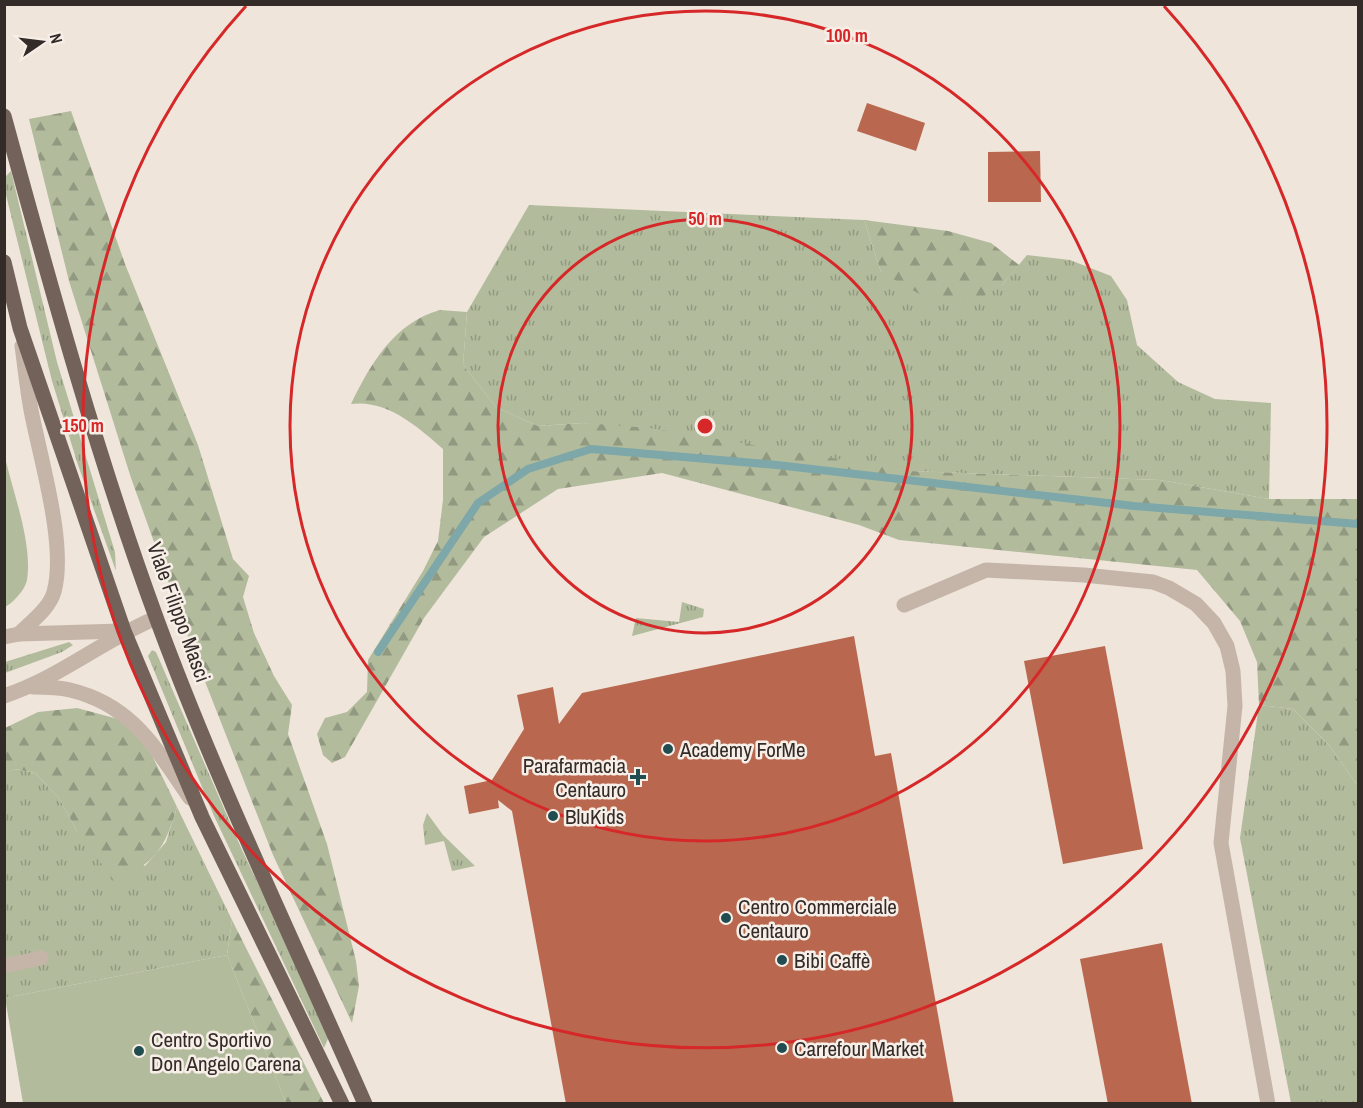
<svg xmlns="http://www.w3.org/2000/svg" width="1363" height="1108" viewBox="0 0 1363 1108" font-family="'Archivo Narrow',sans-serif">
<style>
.grass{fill:url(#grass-tufts)}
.forest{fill:url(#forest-firs)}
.park{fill:#b2bc9d}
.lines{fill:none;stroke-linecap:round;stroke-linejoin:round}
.stream{stroke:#7da7a8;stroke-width:8}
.building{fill:#b9684f}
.minor{stroke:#c5b5a8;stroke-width:15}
.major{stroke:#73625a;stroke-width:15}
.ring{fill:none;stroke:#d62828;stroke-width:3}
.poi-dot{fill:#224d50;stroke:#f7efe7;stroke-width:2}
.labels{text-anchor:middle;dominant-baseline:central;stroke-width:5;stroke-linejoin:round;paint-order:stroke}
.street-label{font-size:21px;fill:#332b28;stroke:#f7efe7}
.poi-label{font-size:21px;fill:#332b28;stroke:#f7efe7;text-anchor:start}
.centre{fill:#d62828;stroke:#f7efe7;stroke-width:3}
.ring-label{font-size:18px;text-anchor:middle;font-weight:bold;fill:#d62828;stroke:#f7efe7;stroke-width:5;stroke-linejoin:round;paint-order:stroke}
</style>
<defs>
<pattern id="grass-tufts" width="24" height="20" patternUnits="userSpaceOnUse" patternTransform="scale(1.5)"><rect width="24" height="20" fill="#b2bc9d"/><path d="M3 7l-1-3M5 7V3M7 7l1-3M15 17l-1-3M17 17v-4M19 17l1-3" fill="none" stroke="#919980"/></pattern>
<pattern id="forest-firs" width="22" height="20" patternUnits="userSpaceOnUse" patternTransform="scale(1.5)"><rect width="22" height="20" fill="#b2bc9d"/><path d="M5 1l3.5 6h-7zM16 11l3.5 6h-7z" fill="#919980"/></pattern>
</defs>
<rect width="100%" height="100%" fill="#efe5db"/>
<g class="grass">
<path d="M 11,171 L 57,362 L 115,552 L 116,571 L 78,465 L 52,381 L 5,191 L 5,177 Z"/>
<path d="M 529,205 L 864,220 L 881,272 L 1002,285 L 1027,255 L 1070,260 L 1111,276 L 1127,300 L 1137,345 L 1178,382 L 1215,399 L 1271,403 L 1269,499 L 1160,480 L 909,471 L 583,423 L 538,426 L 496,407 L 463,365 L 467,312 Z"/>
<path d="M 682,602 L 704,609 L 703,617 L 632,636 L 636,618 L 679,622 Z"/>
<path d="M 69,642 L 73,645 L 62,652 L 5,673 L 5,662 Z"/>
<path d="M 152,650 L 156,652 L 242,850 L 330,1034 L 324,1048 L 214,816 L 148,656 Z"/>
<path d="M 1259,705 L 1293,709 L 1329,745 L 1358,786 L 1358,1103 L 1291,1103 L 1240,838 Z"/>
<path d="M 15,769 L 35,773 L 59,798 L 77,831 L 145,866 L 166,842 L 177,807 L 232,920 L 227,955 L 5,998 L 4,773 Z"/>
<path d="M 427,813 L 443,835 L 475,866 L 452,871 L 444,841 L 425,845 L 423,825 Z"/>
</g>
<g class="forest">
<path d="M 71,111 L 125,264 L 198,445 L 233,559 L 249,576 L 243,597 L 254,633 L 274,676 L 292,705 L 288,734 L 327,844 L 356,961 L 359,986 L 352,1023 L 273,855 L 195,656 L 131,478 L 69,281 L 29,119 Z"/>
<path d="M 864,220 L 948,231 L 991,243 L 1019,265 L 1002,285 L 973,303 L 928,299 L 881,272 Z"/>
<path d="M 440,310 L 467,312 L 463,365 L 496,407 L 538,426 L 583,423 L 650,428 L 910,471 L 1160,480 L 1269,499 L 1358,499 L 1358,786 L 1329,745 L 1293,709 L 1259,705 L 1257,662 L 1240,621 L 1197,570 L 899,540 L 859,525 L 662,473 L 558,489 L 484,537 L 424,618 L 345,757 L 332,763 L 323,755 L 317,734 L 325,718 L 347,712 L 367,692 L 368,660 L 423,571 L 438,541 L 443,500 L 443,449 C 418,427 387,399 351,404 C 371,363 394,323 440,310 Z"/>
<path d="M 77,708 L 118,719 L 146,743 L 177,807 C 164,851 156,860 116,883 L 77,831 L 59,798 L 35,773 L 15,769 L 5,773 L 5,728 L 38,712 Z"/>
<path d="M 232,920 L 324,1103 L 286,1103 L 227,955 Z"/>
</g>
<g class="park">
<path d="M 4,453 C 12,490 33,543 27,580 C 25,590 13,603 5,607 Z"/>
<path d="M 227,955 L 286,1103 L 23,1103 L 5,998 Z"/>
</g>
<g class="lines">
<path class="stream" d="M 378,652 L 478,503 L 528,469 L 591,449 L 777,465 L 1134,506 L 1358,524"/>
</g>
<g class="building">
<path d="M 867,103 L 925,123 L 916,151 L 857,131 Z"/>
<path d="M 1040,151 L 1041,202 L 988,202 L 988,152 Z"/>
<path d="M 854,636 L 875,756 L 891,753 L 954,1104 L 566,1104 L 512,811 L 498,800 L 499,808 L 469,814 L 464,786 L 492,780 L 524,729 L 517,695 L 553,687 L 559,724 L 582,693 Z"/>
<path d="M 1105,646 L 1143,849 L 1063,864 L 1024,661 Z"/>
<path d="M 1162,943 L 1192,1104 L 1108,1104 L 1080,959 Z"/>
</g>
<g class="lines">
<g class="minor">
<path d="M 904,605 L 986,570 L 1084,575 L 1153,582 L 1169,588 L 1196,604 L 1214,623 L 1227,646 L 1233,671 L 1235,706 L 1221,843 L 1268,1104"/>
<path d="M 19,634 C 31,622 49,609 54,592 C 67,545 40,458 31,410 C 27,389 25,367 22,346"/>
<path d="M 4,637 L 19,634 L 121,631"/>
<path d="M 33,687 C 45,687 58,687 70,690 C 133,705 156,749 190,798"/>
<path d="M 4,696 C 59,678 103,640 156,618"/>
<path d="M 4,966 L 41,958"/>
</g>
<g class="major">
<path d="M 4,116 C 50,284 96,453 156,617 C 217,783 294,942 365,1104"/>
<path d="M 4,262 L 20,328 L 124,631 L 202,817 L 342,1104"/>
</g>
</g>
<g class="ring">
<circle cx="705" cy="426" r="207"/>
<circle cx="705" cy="426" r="415"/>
<path d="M1164 6A622 622 0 1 1 246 6"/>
</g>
<g class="poi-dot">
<circle cx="668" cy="749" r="6"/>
<path d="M635 768h6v6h6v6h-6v6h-6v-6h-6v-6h6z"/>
<circle cx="553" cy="816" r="6"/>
<circle cx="726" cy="918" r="6"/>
<circle cx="782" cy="960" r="6"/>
<circle cx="782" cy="1048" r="6"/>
<circle cx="139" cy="1051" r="6"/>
</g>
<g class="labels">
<g class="street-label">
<text transform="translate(179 612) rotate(70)">Viale Filippo Masci</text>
</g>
<g class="poi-label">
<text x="680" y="749">Academy ForMe</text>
<text x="626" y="765" text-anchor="end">Parafarmacia<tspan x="626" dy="24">Centauro</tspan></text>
<text x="565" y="816">BluKids</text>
<text x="738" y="906">Centro Commerciale<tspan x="738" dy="24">Centauro</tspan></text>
<text x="794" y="960">Bibi Caffè</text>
<text x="151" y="1039">Centro Sportivo<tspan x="151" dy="24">Don Angelo Carena</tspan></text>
<text x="794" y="1048">Carrefour Market</text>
</g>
</g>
<circle cx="705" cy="426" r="9" class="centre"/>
<g class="ring-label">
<text x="847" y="42">100 m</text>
<text x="705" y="225">50 m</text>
<text x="83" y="432">150 m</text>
</g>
<rect width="1363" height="1108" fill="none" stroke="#332b28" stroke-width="12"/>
<g transform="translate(42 42) rotate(76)" stroke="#f7efe7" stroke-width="4.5" paint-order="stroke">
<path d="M0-4.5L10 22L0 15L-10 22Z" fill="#332b28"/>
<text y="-9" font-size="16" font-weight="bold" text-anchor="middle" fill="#332b28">N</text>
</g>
</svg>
